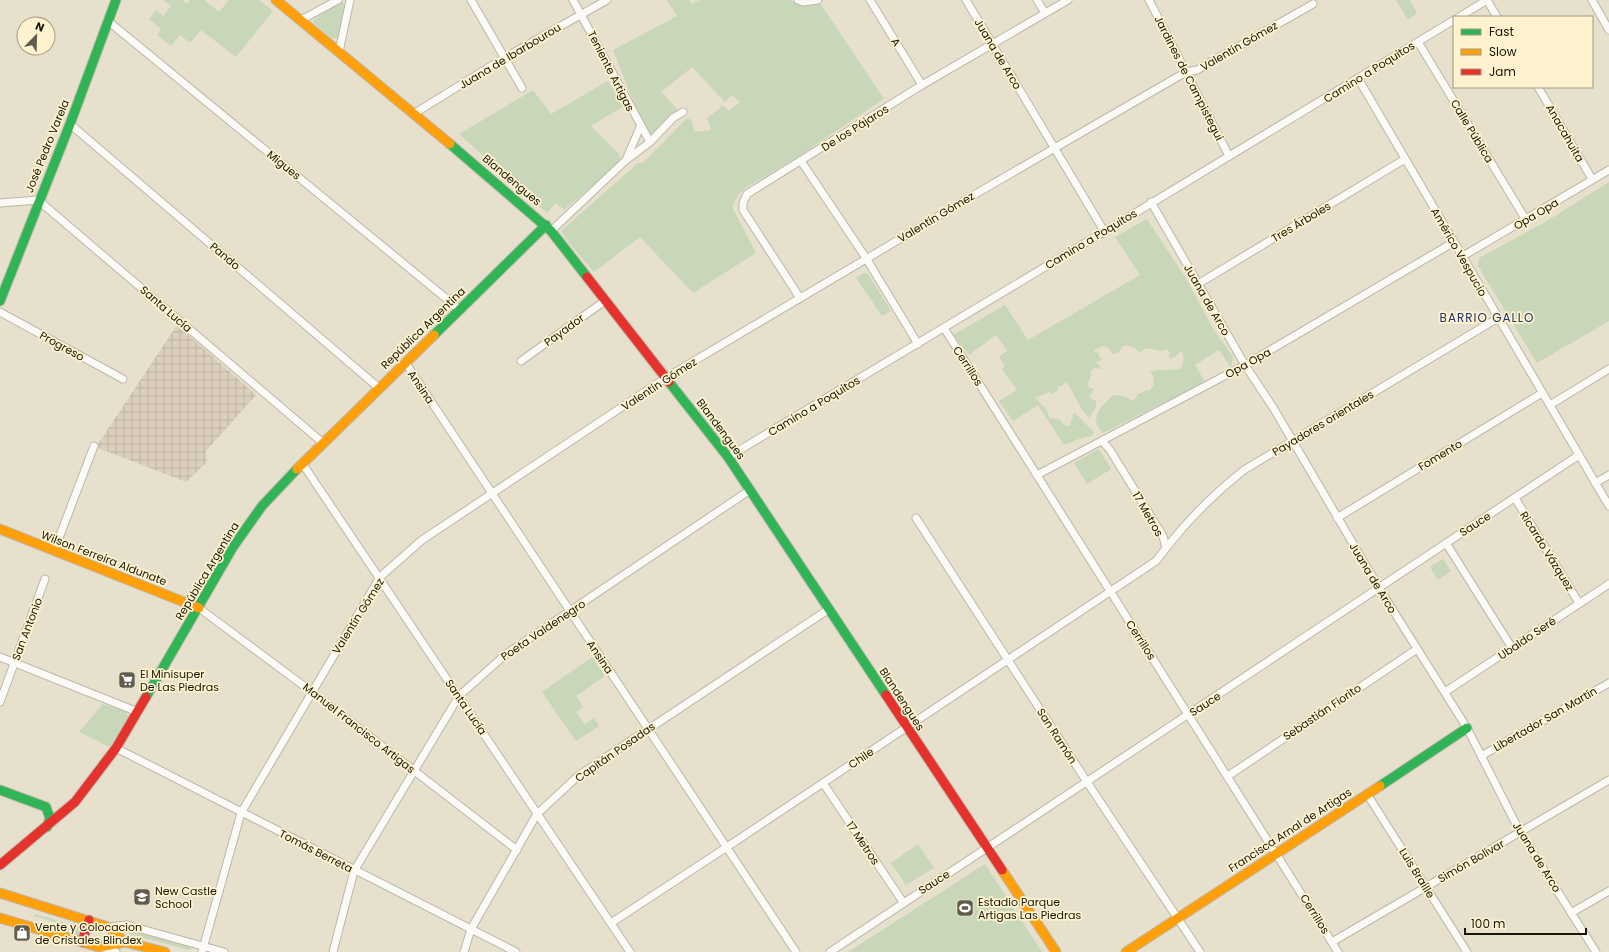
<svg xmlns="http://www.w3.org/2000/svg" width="1609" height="952" viewBox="0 0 1609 952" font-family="Poppins,sans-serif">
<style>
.industrial{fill:url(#industrial-grid)}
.green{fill:#c8d7ba}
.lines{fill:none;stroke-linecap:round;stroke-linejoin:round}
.street-casing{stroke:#bcb7a8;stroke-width:9}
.fast-casing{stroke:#bcb7a8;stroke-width:11}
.slow-casing{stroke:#bcb7a8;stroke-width:11}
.jam-casing{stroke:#bcb7a8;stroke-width:11}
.street{stroke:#fbfaf7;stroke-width:7}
.fast{stroke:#30b455;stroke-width:9}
.slow{stroke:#ff9f0a;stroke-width:9}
.jam{stroke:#e5322d;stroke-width:9}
.labels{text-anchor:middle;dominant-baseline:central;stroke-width:3.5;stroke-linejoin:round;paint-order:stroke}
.street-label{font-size:11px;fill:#191508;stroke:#fef3ce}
.poi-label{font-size:11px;fill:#191508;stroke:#fef3ce;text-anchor:start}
.neighbourhood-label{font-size:12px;letter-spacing:1px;fill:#20356c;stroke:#fef3ce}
</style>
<defs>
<pattern id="industrial-grid" width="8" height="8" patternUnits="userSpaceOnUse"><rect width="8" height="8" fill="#dcd0bd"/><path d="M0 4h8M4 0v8" fill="none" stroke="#bcb2a1"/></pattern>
</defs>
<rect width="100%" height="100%" fill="#e6e0cc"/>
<path class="industrial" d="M 177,325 L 256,395 L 206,451 L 207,462 L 186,482 L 96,447 Z"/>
<g class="green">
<path d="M 163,0 L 182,0 L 187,4 L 190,0 L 204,0 L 219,12 L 229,0 L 259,0 L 273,11 L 236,57 L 201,30 L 190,43 L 180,35 L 171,46 L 157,35 L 161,29 L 149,19 L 156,10 L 163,16 L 171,6 Z"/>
<path d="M 667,0 L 689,0 L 692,4 L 700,0 L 791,0 C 801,8 809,7 820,3 L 884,99 L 796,158 L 747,187 L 738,195 L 732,207 L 756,253 L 693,293 L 640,237 L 594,272 L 569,243 L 561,231 L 638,163 L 643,163 L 687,118 L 691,120 L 695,132 L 711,130 L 707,118 L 720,108 L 721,104 L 729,111 L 740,102 L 732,95 L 725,102 L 692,67 L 661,92 L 678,110 L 650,137 L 640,118 L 613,50 L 677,16 Z"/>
<path d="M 1396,0 L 1410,0 L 1417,13 L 1408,20 Z"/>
<path d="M 342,2 L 346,5 L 340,35 L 338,38 L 331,38 L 314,23 L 313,20 Z"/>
<path d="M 608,81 L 624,106 L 591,126 L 619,154 L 620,162 L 564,210 L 556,203 L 547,213 L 459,134 L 533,90 L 551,114 Z"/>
<path d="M 1609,182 L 1609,321 L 1537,363 L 1478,266 L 1479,258 L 1547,221 Z"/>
<path d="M 1147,219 L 1188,282 L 1212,327 L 1233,357 L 1231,368 L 1219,350 L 1195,365 L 1205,382 L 1103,433 C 1088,417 1100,408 1113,395 L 1124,396 L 1133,401 L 1139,393 L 1142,393 L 1146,390 L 1149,391 L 1154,385 L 1153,380 L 1155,378 L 1150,372 C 1161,368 1171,372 1181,368 L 1184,359 L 1182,352 L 1180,352 L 1175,357 L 1169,359 L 1169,355 L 1171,353 L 1166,349 L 1161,351 L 1146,348 L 1139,353 L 1135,348 L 1125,345 L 1118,353 L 1113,354 L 1107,347 L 1102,346 L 1093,351 L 1099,353 L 1099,357 L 1103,359 L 1096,362 L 1102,369 L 1094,368 L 1091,371 L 1090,380 L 1087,383 L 1090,388 L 1094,389 L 1089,397 L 1096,401 L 1096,407 L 1089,418 L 1081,408 L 1067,382 L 1063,385 L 1059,386 L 1057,391 L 1051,394 L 1049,392 L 1035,398 L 1047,410 L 1049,418 L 1059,419 L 1064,425 L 1070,426 L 1073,414 L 1075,413 L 1094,432 L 1092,436 L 1084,437 L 1064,445 L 1038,405 L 1013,421 L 999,401 L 1017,390 L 1002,369 L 1005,366 L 999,357 L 1007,351 L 996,335 L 969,355 L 953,335 L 1005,305 L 1028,340 L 1140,275 L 1115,237 Z"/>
<path d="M 864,273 L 868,274 L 891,311 L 882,316 L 856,278 Z"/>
<path d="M 1099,449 L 1111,469 L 1087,484 L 1074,463 Z"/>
<path d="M 1443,559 L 1451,571 L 1438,580 L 1430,567 Z"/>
<path d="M 592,657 L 605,676 L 576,696 L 583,707 L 576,712 L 585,724 L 594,718 L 599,726 L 576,741 L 542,692 Z"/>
<path d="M 103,704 L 126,712 L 129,717 L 110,747 L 79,732 Z"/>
<path d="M 918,844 L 934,868 L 906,885 L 891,863 Z"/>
<path d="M 985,864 L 1042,952 L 848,952 Z"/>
<path d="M 35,914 L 73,925 L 75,919 L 84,920 L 80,937 L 72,935 L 72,927 L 34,916 Z"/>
<path d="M 127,929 L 190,946 L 191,949 L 189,950 L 126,933 L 125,930 Z"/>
</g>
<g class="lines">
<defs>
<g id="street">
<path d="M 471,0 L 522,88"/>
<path d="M 573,0 L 650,142"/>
<path d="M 798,0 L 803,2 L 818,0"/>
<path d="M 870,0 L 922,85"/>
<path d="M 966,0 L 1104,231"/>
<path d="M 1037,0 L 1045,13"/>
<path d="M 1149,0 L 1229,156"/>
<path d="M 1487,0 L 1497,17"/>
<path d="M 1592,0 L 1609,30"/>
<path d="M 1459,17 L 1487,0"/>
<path d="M 301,20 L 338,0"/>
<path d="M 108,21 L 459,309"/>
<path d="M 1418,42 L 1526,220"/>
<path d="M 339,52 L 350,0"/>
<path d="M 1359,80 L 1609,506"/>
<path d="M 1538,87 L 1592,179"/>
<path d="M 415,113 L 504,58 L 607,0"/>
<path d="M 70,124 L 379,388"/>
<path d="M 626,160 L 640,127"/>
<path d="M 801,161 L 866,258 L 918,344"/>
<path d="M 1151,202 L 1245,365 L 1274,409 L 1379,588 L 1467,728 L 1520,832 L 1596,952"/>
<path d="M 0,203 L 38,200 L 323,443"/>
<path d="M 551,231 L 625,161 L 650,142 L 673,118 L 683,112"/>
<path d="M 1463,256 L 1609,170"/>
<path d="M 1198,284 L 1405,159"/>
<path d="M 800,298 L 743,210 L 743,203 L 747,194 L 922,85 L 1068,0"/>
<path d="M 0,312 L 123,379"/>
<path d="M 944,328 L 1338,952"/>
<path d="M 521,361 L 606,300"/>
<path d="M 405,362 L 796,952"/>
<path d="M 1550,405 L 1609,369"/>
<path d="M 728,457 C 970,312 1213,167 1454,20"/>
<path d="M 302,463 L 630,952"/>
<path d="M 1037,475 L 1245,365 L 1454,242"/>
<path d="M 1595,483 L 1609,475"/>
<path d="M 1515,498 L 1579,603"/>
<path d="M 916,518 L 1087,782 L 1200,952"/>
<path d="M 1337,518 L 1542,393"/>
<path d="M 1446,543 L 1512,648"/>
<path d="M 1166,548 C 1188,520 1216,492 1244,470 L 1498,318"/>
<path d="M 54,551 L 94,446"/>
<path d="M 199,608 L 312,692 L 517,850"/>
<path d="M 0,657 L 138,712"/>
<path d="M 1445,692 L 1609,584"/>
<path d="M 0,702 L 45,579"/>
<path d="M 116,748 L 516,952"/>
<path d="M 1481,756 L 1609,683"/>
<path d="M 1228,776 L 1417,649"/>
<path d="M 823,783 L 903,902"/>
<path d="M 1367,794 L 1467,952"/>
<path d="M 1571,913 L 1609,891"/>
<path d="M 611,923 L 727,847 L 1156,561 L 1166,548 L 1163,536 L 1110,450 L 1102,441"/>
<path d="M 108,927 L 127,925 L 224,952"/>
<path d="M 1332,942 L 1609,780"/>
<path d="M 101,947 L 116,952"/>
<path d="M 202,952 L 241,813 L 380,577 L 422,540 L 667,377 L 979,192 L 1186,72 L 1197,70 L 1313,4"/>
<path d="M 333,952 L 354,871 L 459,696 L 506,654 L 750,490"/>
<path d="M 464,952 L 471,929 L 537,814 L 578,776 L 829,609"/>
<path d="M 830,952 L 1579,455"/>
</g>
<g id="fast">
<path d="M 450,144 L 551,231 L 587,277"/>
<path d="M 0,301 L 70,124 L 116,0"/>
<path d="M 434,335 L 546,225"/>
<path d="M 669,382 L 728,457 L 886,695"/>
<path d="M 146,697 L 233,547 L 262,506 L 297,469"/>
<path d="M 1380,786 L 1467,728"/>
<path d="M 0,790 L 46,807 L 50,818 L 47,827"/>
</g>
<g id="slow">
<path d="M 276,0 L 450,144"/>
<path d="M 297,469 L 434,335"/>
<path d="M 0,529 L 199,608"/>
<path d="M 1002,870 L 1056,952"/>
<path d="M 0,893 L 108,927 L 125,942"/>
<path d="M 0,918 L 99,947 L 125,942 L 165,952"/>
<path d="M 1126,952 L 1380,786"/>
</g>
<g id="jam">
<path d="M 587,277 L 669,382"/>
<path d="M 886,695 L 1002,870"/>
<path d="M 0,865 L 75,802 L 116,748 L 146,697"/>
<path d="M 82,942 L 89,920"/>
</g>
</defs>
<use href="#street" class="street-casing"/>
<use href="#fast" class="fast-casing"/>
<use href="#slow" class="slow-casing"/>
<use href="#jam" class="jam-casing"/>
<use href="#street" class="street"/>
<use href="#fast" class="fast"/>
<use href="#slow" class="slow"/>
<use href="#jam" class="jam"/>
</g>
<defs>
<symbol id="supermarket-square" viewBox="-11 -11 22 22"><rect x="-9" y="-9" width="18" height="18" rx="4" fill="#615c4d" stroke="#fef3ce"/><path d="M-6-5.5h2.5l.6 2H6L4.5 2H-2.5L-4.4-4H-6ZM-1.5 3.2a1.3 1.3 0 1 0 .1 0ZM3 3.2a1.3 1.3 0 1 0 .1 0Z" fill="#fff"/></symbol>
<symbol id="school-square" viewBox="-11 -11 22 22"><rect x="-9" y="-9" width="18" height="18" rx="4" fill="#615c4d" stroke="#fef3ce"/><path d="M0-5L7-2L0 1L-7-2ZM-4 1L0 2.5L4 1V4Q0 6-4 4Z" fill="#fff"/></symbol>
<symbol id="stadium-square" viewBox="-11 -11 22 22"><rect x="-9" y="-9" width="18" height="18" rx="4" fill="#615c4d" stroke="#fef3ce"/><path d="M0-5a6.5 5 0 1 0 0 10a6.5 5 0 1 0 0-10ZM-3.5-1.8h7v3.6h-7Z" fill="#fff"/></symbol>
<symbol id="shop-square" viewBox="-11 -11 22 22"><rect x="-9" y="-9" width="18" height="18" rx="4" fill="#615c4d" stroke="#fef3ce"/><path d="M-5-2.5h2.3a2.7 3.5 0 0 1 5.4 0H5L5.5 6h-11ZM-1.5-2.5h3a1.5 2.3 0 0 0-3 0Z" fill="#fff"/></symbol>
</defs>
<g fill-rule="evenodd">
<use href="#supermarket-square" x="117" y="670" width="20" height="20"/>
<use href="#school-square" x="132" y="887" width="20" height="20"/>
<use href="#stadium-square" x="955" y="898" width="20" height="20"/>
<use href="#shop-square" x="12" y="923" width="20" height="20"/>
</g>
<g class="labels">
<g class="street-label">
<text transform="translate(896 42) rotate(58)">A</text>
<text transform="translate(1239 46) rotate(-30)">Valentín Gómez</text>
<text transform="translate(998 54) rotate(59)">Juana de Arco</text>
<text transform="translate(510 56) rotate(-31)">Juana de Ibarbourou</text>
<text transform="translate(611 71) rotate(63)">Teniente Artigas</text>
<text transform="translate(1369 72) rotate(-32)">Camino a Poquitos</text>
<text transform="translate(1189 78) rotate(63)">Jardines de Campistegui</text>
<text transform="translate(855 128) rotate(-32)">De los Pájaros</text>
<text transform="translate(1472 131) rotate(59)">Calle Pública</text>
<text transform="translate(1565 133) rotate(60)">Anacahuita</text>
<text transform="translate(47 146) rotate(-68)">José Pedro Varela</text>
<text transform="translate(284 165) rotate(39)">Migues</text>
<text transform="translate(512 180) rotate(40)">Blandengues</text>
<text transform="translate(1536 214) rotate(-31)">Opa Opa</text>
<text transform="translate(936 217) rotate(-31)">Valentín Gómez</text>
<text transform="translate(1301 222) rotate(-31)">Tres Árboles</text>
<text transform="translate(1091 239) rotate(-31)">Camino a Poquitos</text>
<text transform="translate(1459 252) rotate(60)">Américo Vespucio</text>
<text transform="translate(225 256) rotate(40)">Pando</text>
<text transform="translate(1207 300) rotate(60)">Juana de Arco</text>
<text transform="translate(166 309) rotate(41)">Santa Lucía</text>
<text transform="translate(423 328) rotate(-44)">República Argentina</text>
<text transform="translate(564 330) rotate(-36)">Payador</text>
<text transform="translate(62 346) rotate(29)">Progreso</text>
<text transform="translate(1248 363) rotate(-29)">Opa Opa</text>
<text transform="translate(968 366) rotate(57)">Cerrillos</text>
<text transform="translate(659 384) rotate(-33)">Valentín Gómez</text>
<text transform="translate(421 387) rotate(56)">Ansina</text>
<text transform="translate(814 406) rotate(-31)">Camino a Poquitos</text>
<text transform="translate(1323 423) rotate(-31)">Payadores orientales</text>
<text transform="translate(721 429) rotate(53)">Blandengues</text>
<text transform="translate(1440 455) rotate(-31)">Fomento</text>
<text transform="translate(1148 514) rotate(60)">17 Metros</text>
<text transform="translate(1475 524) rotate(-33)">Sauce</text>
<text transform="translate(1547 551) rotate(58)">Ricardo Vázquez</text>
<text transform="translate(104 558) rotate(21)">Wilson Ferreira Aldunate</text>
<text transform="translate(207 571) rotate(-59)">República Argentina</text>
<text transform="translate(1373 578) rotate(59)">Juana de Arco</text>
<text transform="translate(358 616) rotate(-58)">Valentín Gómez</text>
<text transform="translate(27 629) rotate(-69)">San Antonio</text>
<text transform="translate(543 630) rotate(-34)">Poeta Valdenegro</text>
<text transform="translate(1527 638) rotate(-34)">Ubaldo Seré</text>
<text transform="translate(1141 640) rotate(57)">Cerrillos</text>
<text transform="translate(600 657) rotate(56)">Ansina</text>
<text transform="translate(902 699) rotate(57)">Blandengues</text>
<text transform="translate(1205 704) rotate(-33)">Sauce</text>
<text transform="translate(466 707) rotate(56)">Santa Lucía</text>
<text transform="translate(1322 712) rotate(-34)">Sebastián Fiorito</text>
<text transform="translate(1545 719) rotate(-30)">Libertador San Martín</text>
<text transform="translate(359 728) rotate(38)">Manuel Francisco Artigas</text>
<text transform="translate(1057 736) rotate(57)">San Ramón</text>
<text transform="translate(615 752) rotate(-35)">Capitán Posadas</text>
<text transform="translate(861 758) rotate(-34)">Chile</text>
<text transform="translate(1290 830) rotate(-33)">Francisca Arnal de Artigas</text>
<text transform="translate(863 843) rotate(56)">17 Metros</text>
<text transform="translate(316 851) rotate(27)">Tomás Berreta</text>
<text transform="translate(1537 857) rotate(58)">Juana de Arco</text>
<text transform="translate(1471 861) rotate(-30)">Simón Bolívar</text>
<text transform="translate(1417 873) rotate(58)">Luis Braille</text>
<text transform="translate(934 882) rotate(-33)">Sauce</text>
<text transform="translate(1315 914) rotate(58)">Cerrillos</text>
</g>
<g class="poi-label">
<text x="140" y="674">El Minisuper<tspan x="140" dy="13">De Las Piedras</tspan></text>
<text x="155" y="891">New Castle<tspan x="155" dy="13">School</tspan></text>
<text x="978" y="902">Estadio Parque<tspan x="978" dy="13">Artigas Las Piedras</tspan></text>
<text x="35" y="927">Vente y Colocacion<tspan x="35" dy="13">de Cristales Blindex</tspan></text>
</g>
<g class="neighbourhood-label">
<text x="1487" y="317">BARRIO GALLO</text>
</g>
</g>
<rect x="1453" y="16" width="140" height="72" fill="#fef3ce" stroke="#a29a7f"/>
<rect x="1461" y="29" width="20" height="6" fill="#30b455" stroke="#a29a7f"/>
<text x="1489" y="36" font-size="12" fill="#191508">Fast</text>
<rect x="1461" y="49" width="20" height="6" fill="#ff9f0a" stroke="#a29a7f"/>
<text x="1489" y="56" font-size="12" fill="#191508">Slow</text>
<rect x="1461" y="69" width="20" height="6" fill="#e5322d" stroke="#a29a7f"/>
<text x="1489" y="76" font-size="12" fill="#191508">Jam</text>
<g transform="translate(36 36) rotate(23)"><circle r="19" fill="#fef3ce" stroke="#a29a7f"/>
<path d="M0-3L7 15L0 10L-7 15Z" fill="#615c4d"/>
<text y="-6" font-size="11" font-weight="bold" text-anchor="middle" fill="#191508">N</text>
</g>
<path d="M1465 928v6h121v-6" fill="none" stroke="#191508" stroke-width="2"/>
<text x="1471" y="928" font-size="12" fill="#191508" stroke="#fef3ce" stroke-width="3" paint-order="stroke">100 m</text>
</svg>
